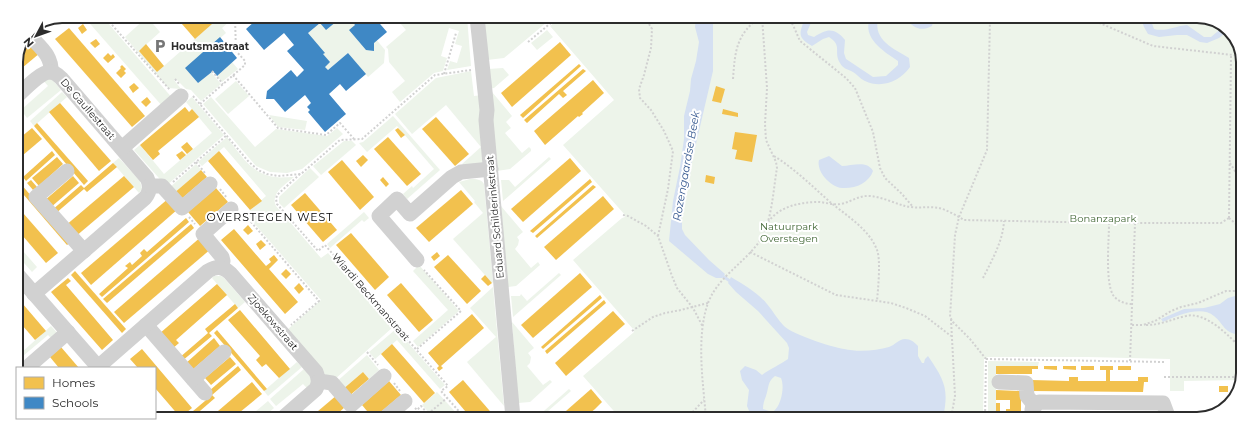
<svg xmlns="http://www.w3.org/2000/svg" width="1259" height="435" viewBox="0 0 1259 435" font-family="Montserrat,sans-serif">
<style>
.green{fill:#edf4ea}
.water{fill:#d5e0f2;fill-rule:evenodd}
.homes{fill:#f2c14e}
.schools{fill:#3f88c5}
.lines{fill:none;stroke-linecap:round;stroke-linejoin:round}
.stream{stroke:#d5e0f2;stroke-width:3}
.path{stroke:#d1d1d1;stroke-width:2;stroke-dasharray:2 2;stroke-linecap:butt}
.minor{stroke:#d1d1d1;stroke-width:15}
.labels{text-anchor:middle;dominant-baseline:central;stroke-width:4;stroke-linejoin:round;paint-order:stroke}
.poi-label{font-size:10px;font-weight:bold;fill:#2c2c2c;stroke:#fff;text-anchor:start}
.street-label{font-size:10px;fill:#2c2c2c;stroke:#fff}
.park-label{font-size:10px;fill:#446938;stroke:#fff}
.water-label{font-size:11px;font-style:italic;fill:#385a91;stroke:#fff}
.neighbourhood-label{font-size:11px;letter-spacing:1px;fill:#000;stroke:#fff}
.rim{fill:none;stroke:#2c2c2c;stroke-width:2}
</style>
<rect width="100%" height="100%" fill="#fff"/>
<g class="green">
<path d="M 87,16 L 102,16 L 173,99 L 163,107 L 85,18 Z"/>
<path d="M 197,16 L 230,16 L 232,19 L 222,28 L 226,33 L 186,68 L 198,83 L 211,72 L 221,84 L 201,101 L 191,90 L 186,89 L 176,79 L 174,80 L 181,89 L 168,88 L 125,37 L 147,17 L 160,32 L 139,51 L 157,72 L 205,30 Z"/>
<path d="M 337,17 L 349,17 L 355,25 L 375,38 L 385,50 L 384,63 L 368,77 L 348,53 L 328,70 L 325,67 L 308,33 L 320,23 Z"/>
<path d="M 395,17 L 467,17 L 471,66 L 447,70 L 450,61 L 457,63 L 462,46 L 455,44 L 459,31 L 449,28 L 441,56 L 447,58 L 443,71 L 434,73 L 400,102 L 392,92 L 405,81 L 389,62 L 388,49 L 386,47 L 406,30 Z"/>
<path d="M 483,17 L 553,17 L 504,58 L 487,60 Z"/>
<path d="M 561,17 L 1212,18 L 1233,34 L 1243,59 L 1241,380 L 1184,381 L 1184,391 L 1170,391 L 1170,359 L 1087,357 L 988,357 L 984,359 L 983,419 L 620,418 L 583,376 L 634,332 L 634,328 L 633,329 L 573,260 L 622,218 L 625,217 L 625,215 L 563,145 L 614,100 L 550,26 Z"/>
<path d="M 547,30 L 553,37 L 537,50 L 531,43 Z"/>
<path d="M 232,62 L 238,69 L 222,82 L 217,76 Z"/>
<path d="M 503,68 L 509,75 L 494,88 L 488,89 L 488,69 Z"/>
<path d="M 471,71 L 474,96 L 482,95 L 485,157 L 481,165 L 465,167 L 462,164 L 481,147 L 446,105 L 412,134 L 395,114 L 436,78 Z"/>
<path d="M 50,77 L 61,90 L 27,118 L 21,110 L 48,86 L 43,80 Z"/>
<path d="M 236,81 L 249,96 L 228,114 L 215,99 Z"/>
<path d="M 62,92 L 67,97 L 34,126 L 30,121 Z"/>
<path d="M 492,92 L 512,116 L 506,122 L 511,128 L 505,133 L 522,153 L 529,147 L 531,149 L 531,151 L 510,169 L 497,171 L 488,93 Z"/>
<path d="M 192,97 L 224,135 L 166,186 L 134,150 L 140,145 L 164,174 L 212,133 L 186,102 Z"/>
<path d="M 211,97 L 255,147 L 276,129 L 327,136 L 337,128 L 343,134 L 302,169 L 287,173 L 270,172 L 256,166 L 203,104 Z"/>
<path d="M 269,115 L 307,121 L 305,130 L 278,127 Z"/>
<path d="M 393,116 L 440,170 L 407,199 L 403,194 L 412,186 L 413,188 L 434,169 L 397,126 L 367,152 L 359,143 L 363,142 Z"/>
<path d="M 227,137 C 240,154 252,175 275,177 C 281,178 288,177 294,177 C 285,185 270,193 276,206 L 321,258 L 328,253 L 393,327 L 334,380 L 330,380 L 287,330 L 321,300 L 246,214 L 266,196 L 224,147 L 202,166 L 198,162 Z"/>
<path d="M 344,141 L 352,141 L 356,145 L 321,175 L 313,166 Z"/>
<path d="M 549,157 L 551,159 L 503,201 L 501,180 L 509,180 L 515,187 Z"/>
<path d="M 119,158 L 140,181 L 142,189 L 139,193 L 113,163 Z"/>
<path d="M 196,164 L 201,170 L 173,194 L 168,189 Z"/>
<path d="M 310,168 L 319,177 L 284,208 L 279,203 L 279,197 Z"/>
<path d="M 470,179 C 476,179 481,179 484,184 L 493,282 L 492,283 L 453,239 L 483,213 L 474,202 L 475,201 L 459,182 Z"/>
<path d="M 501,206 L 523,232 L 517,237 L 519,240 L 518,245 L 515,249 L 531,268 L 538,262 L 540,265 L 516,286 L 507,287 Z"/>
<path d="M 364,212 L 369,218 L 364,222 L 362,220 L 330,248 L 327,244 Z"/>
<path d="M 16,243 L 37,267 L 32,272 L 16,254 Z"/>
<path d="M 419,265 L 459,311 L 418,347 L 413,341 L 448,310 L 413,271 Z"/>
<path d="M 559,273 L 561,275 L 513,317 L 511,296 L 520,296 L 521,294 L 527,301 Z"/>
<path d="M 214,276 L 221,276 L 224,278 L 245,302 L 238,308 L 212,278 Z"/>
<path d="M 493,287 L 504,406 L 467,362 L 496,337 L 470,308 Z"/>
<path d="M 512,322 L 534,348 L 528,353 L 531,357 L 530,363 L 527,366 L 543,385 L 550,380 L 552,382 L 530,402 L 518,403 Z"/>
<path d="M 51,326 L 59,335 L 53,340 L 48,335 L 23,356 L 21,353 Z"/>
<path d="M 396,329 L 445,385 L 440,389 L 397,340 L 375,359 L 369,352 Z"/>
<path d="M 367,355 L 379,370 L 369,379 L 363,372 L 342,390 L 335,383 Z"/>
<path d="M 988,361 L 1039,362 L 1038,366 L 996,366 L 996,419 L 988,419 Z"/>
<path d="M 297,362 L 302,367 L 268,396 L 264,391 Z"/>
<path d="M 304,369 L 313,380 L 308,389 L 303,384 L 276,406 L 270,399 Z"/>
<path d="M 569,389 L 571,391 L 540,418 L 519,418 L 519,412 L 531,411 L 537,417 Z"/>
<path d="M 437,392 L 460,417 L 433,417 L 422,405 Z"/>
<path d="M 268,401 L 274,408 L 264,417 L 249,417 Z"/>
</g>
<g class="water">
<path d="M 696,17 L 713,17 L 713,71 L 692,161 L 689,181 L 683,202 L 682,218 L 682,229 L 685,235 L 709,260 L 725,274 L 722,278 L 716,278 L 708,274 L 669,241 L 673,201 L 680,167 L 684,139 L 684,116 L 690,91 L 691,79 L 696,61 L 699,42 L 695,27 Z"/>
<path d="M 805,18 L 813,18 L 807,32 L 808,35 L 814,37 C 827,29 834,27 845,40 L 844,53 L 846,59 L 873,77 L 886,76 L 898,65 L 898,61 C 883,51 862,38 870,18 L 879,18 L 878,19 C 873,40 894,49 909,58 L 910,67 C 900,81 882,89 865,81 C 860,79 857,74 853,72 C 848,69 843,69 840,63 C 833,52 843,46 829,37 L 823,39 L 812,46 C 796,37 800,32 805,18 Z"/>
<path d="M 905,18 L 914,18 L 916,20 L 921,22 L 927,18 L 934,18 L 932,26 C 920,32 914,28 905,18 Z"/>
<path d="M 1141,18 L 1150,18 L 1154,29 C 1166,32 1175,26 1187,25 L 1204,37 L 1211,37 L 1223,27 L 1229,30 L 1219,38 L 1207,43 L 1200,42 L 1187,35 L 1177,35 L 1159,37 L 1148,34 L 1144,27 Z"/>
<path d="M 829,156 L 842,166 C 852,166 867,160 873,171 C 869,183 855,189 842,188 C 830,187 816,171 819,160 Z"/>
<path d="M 731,277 C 744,285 757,292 767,304 C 773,311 778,320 784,326 C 792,334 831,347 844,349 C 857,352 876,351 889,347 C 895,345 899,339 905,339 C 911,339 914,342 918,346 L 918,356 L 922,363 L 924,363 L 925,359 L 928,356 C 945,381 949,389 943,418 L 752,418 L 747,406 L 749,390 L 742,380 L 740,371 L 745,366 L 756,370 L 762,375 C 771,368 780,365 788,359 L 789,348 L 787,343 L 758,311 L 736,292 L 728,283 ZM 775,376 L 781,378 C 785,387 781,405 774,411 L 769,411 L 763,409 C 763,404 764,401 766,396 C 769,388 767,382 775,376 Z"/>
<path d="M 1235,296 L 1241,297 L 1241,335 C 1223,333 1225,325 1214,316 C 1201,305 1176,316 1163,322 L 1161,319 L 1184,309 L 1204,308 L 1220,304 L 1228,298 Z"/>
</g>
<g class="homes">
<path d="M 175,16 L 205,16 L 212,24 L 195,39 Z"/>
<path d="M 83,24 L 87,30 L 82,34 L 78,28 Z"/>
<path d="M 69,28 L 145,116 L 132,127 L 55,39 Z"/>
<path d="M 96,39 L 100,44 L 95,48 L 90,43 Z"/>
<path d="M 30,41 L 40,53 L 16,73 L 16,59 L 21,48 Z"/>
<path d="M 560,42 L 571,55 L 512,107 L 501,93 Z"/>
<path d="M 146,44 L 164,66 L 157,72 L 139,51 Z"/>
<path d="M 108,53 L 111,56 L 113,54 L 115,57 L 108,63 L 103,58 Z"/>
<path d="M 579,64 L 581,66 L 523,118 L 520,115 Z"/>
<path d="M 122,65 L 126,69 L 124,71 L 126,73 L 121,78 L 116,73 L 121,68 L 120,67 Z"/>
<path d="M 583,69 L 586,71 L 563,91 L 567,95 L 563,98 L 559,94 L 527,123 L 524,120 Z"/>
<path d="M 593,80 L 604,93 L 582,113 L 583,114 L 579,117 L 578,116 L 545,145 L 534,131 Z"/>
<path d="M 134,83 L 139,88 L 133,93 L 129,87 Z"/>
<path d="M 716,86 L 725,89 L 721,103 L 712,101 Z"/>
<path d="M 147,97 L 151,102 L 146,107 L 141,102 Z"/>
<path d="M 60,103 L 111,161 L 99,171 L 49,112 Z"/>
<path d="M 185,107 L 189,112 L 192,109 L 199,117 L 158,151 L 160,154 L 153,160 L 140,145 Z"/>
<path d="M 723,109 L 738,113 L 738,117 L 722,114 Z"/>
<path d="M 436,117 L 469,154 L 455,166 L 422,129 Z"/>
<path d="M 37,123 L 88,181 L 84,185 L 34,126 Z"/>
<path d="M 32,128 L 42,139 L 16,161 L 16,141 Z"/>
<path d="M 398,128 L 405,135 L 401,138 L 395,130 Z"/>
<path d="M 735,132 L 757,135 L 752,162 L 735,159 L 737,150 L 732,149 Z"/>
<path d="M 388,137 L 421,174 L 407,186 L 374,149 Z"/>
<path d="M 187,142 L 193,149 L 187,154 L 181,147 Z"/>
<path d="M 52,151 L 55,155 L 26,181 L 23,177 L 16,183 L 16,177 L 20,173 L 23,177 Z"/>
<path d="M 182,151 L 186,155 L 180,160 L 176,155 Z"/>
<path d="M 219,151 L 262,201 L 250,210 L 208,161 Z"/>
<path d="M 363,155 L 368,160 L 361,167 L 356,161 Z"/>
<path d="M 57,157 L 63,164 L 39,186 L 32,178 Z"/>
<path d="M 570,158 L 581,171 L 523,222 L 511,209 Z"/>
<path d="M 342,160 L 374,197 L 360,210 L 328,172 Z"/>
<path d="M 113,163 L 117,167 L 87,192 L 84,189 L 55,214 L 51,211 L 81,185 L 84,188 Z"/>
<path d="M 201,170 L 207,177 L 179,201 L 173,194 Z"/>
<path d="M 706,175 L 715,177 L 714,184 L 705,182 Z"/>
<path d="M 73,176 L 79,183 L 50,208 L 44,201 Z"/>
<path d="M 124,176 L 134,187 L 75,237 L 65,226 Z"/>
<path d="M 383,177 L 389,184 L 386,187 L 380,180 Z"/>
<path d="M 590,179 L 592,182 L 533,233 L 530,231 Z"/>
<path d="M 31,180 L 37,187 L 33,190 L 27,183 Z"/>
<path d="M 20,183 L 71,242 L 67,245 L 17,187 Z"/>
<path d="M 593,185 L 596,187 L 552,225 L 537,238 L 535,236 Z"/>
<path d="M 216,188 L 228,202 L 200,226 L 188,212 Z"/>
<path d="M 461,190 L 473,204 L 429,242 L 416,228 Z"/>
<path d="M 305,193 L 337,230 L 323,242 L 291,205 Z"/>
<path d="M 603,196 L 614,209 L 556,260 L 544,247 Z"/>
<path d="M 169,198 L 178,209 L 91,285 L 81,273 Z"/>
<path d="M 16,205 L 58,253 L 46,263 L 16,228 Z"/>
<path d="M 186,218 L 189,222 L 102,297 L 99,294 L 128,268 L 125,266 L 130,262 L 132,265 L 142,256 L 140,253 L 144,249 L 147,252 Z"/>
<path d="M 191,224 L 194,228 L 107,303 L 103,299 Z"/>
<path d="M 248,225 L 253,231 L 248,235 L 243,230 Z"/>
<path d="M 234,229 L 266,266 L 271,262 L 269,259 L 274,255 L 278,260 L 269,269 L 298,302 L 285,314 L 221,240 Z"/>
<path d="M 351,233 L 389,277 L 375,290 L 336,245 Z"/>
<path d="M 202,236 L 212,248 L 124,323 L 114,312 Z"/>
<path d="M 261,240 L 266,245 L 260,250 L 256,244 Z"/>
<path d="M 437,252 L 440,256 L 434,261 L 431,257 Z"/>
<path d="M 448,255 L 481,291 L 467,304 L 434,267 Z"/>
<path d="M 286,269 L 291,274 L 286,279 L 281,274 Z"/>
<path d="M 75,271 L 126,329 L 122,333 L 71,275 Z"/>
<path d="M 580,273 L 592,287 L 533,338 L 521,325 Z"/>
<path d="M 485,275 L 492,283 L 488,286 L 481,279 Z"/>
<path d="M 68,278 L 71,281 L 66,285 L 113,340 L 102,350 L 51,292 Z"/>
<path d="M 299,283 L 304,289 L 299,294 L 294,288 Z"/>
<path d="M 401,283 L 433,320 L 419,332 L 387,295 Z"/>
<path d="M 217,284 L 227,295 L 176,340 L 179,343 L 172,349 L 159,334 Z"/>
<path d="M 600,295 L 602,298 L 543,349 L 541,347 Z"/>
<path d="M 16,296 L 46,331 L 35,340 L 16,318 Z"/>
<path d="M 604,300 L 606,303 L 547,354 L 545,351 Z"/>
<path d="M 235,304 L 238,308 L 209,333 L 212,336 L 182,361 L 179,358 L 208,333 L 205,329 Z"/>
<path d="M 240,310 L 290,369 L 279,378 L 266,364 L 262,367 L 256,360 L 260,356 L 228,320 Z"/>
<path d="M 613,311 L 625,324 L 566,376 L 555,363 Z"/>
<path d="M 472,314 L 484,328 L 441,366 L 443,368 L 439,371 L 437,368 L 439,366 L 428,353 Z"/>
<path d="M 217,330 L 267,389 L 264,391 L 214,333 Z"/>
<path d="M 214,338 L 220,346 L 191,371 L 185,364 Z"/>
<path d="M 392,344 L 435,393 L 424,403 L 381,354 Z"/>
<path d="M 61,347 L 79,368 L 59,368 L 50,357 Z"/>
<path d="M 142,349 L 192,408 L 181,417 L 180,417 L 155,388 L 155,368 L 138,368 L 130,359 Z"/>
<path d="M 230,357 L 236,364 L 211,385 L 205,378 Z"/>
<path d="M 238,366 L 241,370 L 212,395 L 209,391 Z"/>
<path d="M 996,366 L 1038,366 L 1038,369 L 1032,369 L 1032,374 L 996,374 Z"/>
<path d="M 1044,366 L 1057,366 L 1057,370 L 1044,369 Z"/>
<path d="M 1063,366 L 1076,366 L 1076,370 L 1063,369 Z"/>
<rect x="1081" y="366" width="13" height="4"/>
<path d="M 1100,366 L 1113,366 L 1113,370 L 1110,370 L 1110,381 L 1138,381 L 1138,377 L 1148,377 L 1148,382 L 1144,382 L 1143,392 L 1031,391 L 1031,380 L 1069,381 L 1069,377 L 1078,377 L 1078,381 L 1106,381 L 1106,370 L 1100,370 Z"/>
<rect x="1118" y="366" width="13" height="4"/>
<path d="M 363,372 L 369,379 L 348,397 L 342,390 Z"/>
<path d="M 463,380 L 489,410 L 495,418 L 471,418 L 449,392 Z"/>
<path d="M 389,381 L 401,395 L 375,417 L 372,417 L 362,405 Z"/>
<path d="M 252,382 L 262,394 L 234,417 L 211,417 Z"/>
<rect x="1219" y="386" width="9" height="6"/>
<path d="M 591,389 L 602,402 L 595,409 L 584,418 L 558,418 Z"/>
<path d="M 996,390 L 1021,391 L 1021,419 L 1006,418 L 1006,409 L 1010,409 L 1010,400 L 996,400 Z"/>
<path d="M 212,395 L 215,398 L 193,417 L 186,417 Z"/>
<path d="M 337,395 L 346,406 L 334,417 L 311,417 Z"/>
<rect x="996" y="403" width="4" height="13"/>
</g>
<g class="schools">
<path d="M 261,16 L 270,16 L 272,19 L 275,16 L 342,17 L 326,30 L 320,23 L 308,33 L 325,53 L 323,54 L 330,62 L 325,67 L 328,70 L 348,53 L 366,74 L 346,91 L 340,84 L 329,94 L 346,114 L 325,132 L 308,112 L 310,110 L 307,107 L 311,103 L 305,95 L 285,112 L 274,99 L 266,99 L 267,91 L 291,70 L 297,77 L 304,70 L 287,51 L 294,45 L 284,33 L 264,50 L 246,29 Z"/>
<path d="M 349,17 L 374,17 L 387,32 L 374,43 L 374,51 L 366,50 L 349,30 L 355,25 Z"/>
<path d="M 220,37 L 237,58 L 217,76 L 213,71 L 198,83 L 185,68 Z"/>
</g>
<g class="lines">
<path class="stream" d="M 721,275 L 733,283"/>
<g class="path">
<path d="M 104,16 L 170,90"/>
<path d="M 83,17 L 84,16"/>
<path d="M 645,17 L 652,29 L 651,48 L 644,75 L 639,89 L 640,98 L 651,110 L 664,131 L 673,151 L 668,189 L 658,236"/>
<path d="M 782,17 L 789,20 L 793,25 L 800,41 L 846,78 L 855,88 L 873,132 L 880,168 L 885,178 L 902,194 L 913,207"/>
<path d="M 1088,18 L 1153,46 L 1242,56"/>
<path d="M 528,42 L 558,17"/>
<path d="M 212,71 L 223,84"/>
<path d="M 444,74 L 456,33"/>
<path d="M 233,75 L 278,128 L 326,135 L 340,123 L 354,139"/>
<path d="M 175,79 L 180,85"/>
<path d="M 733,79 C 735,51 736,35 760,17"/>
<path d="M 193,96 L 248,161 L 258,170 L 267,174 L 278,176 L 301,174 L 340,140 L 362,139 L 435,75 L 471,70"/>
<path d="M 200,104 L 245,65 L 245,61 L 236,51 L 235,18 L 233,16"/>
<path d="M 774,156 C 795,169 812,186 830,202 C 847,216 869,229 877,250 C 881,260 878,289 877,301"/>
<path d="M 196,162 L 205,173"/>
<path d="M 1230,163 L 1235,171 L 1242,177"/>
<path d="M 300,174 L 277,195 L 276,199 L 277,204 L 318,251 L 325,245 L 448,386 L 441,391 L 464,417"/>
<path d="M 173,182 L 227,135"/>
<path d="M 220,189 L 227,198"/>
<path d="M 242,215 L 245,215 L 319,301 L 291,325"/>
<path d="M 623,215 L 628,216 L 646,226 L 658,236 L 672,276 L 677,288 L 693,308 L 703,327"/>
<path d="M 189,217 L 195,224"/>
<path d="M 1229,218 L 1231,56"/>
<path d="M 1229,218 L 1236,224 L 1242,224"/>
<path d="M 768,222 C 780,206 800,202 820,202 C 827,203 834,205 841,204 C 851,202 859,195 870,196 C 882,197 894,203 905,206 C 916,209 928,206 939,208 C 947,210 956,215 964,220 L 1109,223 L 1221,223 L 1229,218"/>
<path d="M 1109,223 C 1109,240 1105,281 1113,295 C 1117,301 1125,304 1132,304"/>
<path d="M 750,252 L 836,295 L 891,303 L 906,308 L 925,316 L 951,336"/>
<path d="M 983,278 C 992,260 1003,241 1004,221"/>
<path d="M 951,319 L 955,396 L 951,418"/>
<path d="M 1132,325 L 1143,325 L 1155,321 L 1171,311 L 1181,307 L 1198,303 L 1226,291 L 1241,291"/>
<path d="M 1146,325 C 1161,325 1172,319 1186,316 C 1205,311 1230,336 1241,349"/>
<path d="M 632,331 L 653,317 L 665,313 L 681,310 L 708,303"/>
<path d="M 1234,341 L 1241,341"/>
<path d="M 417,349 L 461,311 L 424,270"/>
<path d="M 367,352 L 378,365"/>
<path d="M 986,359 L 1165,362"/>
<path d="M 1130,361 L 1135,223"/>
<path d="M 16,374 L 17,373"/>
<path d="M 1164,377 L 1241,377"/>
<path d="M 394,383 L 400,391"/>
<path d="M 415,408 L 417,410 L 421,406 L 431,417"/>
<path d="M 428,414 L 447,398"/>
<path d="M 687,418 L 704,400"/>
<path d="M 706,418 C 703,382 696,337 708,303 C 718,277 744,263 759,242 C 772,223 773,191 777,168 L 776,162 L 766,140 L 765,124 L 767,88 L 762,17"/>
<path d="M 985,419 L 986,359 L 970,339 L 953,322 L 950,317 L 955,235 L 959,217 L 987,150 L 990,20 L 992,18"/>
</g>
<g class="minor">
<path d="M 477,17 L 487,110 L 486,120 L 513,418"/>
<path d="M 31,37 C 41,48 52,56 51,72"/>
<path d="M 16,97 C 24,90 40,72 50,72 C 54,72 58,75 61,78 L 147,178 C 151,186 150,192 145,198 L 34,294"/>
<path d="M 122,148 L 181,96"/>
<path d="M 67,171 L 36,197 L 84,251"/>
<path d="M 150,186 L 162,186 L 182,208 L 210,184"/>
<path d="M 417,260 L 379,216 L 397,199 L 410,214 L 452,177 L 461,172 L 491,169"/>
<path d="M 221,267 L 223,261 L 222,257 L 203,234 L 231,209"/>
<path d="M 16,273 L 99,368"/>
<path d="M 146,325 L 205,393"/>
<path d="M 30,365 L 68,332"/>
<path d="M 98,367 L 208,271 C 216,266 223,266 230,273 L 316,372 C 319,379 319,383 316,389 L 284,417"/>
<path d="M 193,379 L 224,352"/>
<path d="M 319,381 L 332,383 L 351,405 L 384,376"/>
<path d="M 999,382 L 1026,383 L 1027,396 L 1035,406"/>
<path d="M 386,417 L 405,401"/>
<path d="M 1032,419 L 1032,409 L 1039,402 L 1163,403 L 1169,419"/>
</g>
</g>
<defs>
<symbol id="parking-bare" viewBox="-9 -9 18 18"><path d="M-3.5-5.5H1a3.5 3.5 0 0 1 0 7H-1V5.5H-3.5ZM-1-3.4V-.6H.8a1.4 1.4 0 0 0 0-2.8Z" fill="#767676" stroke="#fff" stroke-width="2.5" paint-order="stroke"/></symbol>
</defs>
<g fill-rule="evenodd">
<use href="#parking-bare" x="150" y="36" width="20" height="20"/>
</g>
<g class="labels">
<g class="poi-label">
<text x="171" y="46">Houtsmastraat</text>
</g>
<g class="street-label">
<text transform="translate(88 109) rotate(49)">De Gaullestraat</text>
<text transform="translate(495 217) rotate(-95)">Eduard Schilderinkstraat</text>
<text transform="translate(371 297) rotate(49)">Wiardi Beckmanstraat</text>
<text transform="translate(273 322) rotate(49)">Zjoekowstraat</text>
</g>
<g class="park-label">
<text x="1103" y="218">Bonanzapark</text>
<text x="789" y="226">Natuurpark<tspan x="789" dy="12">Overstegen</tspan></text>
</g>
<g class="water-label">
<text transform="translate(686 166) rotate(-80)">Rozengaardse Beek</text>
</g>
<g class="neighbourhood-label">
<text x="270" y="217">OVERSTEGEN WEST</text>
</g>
</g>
<path d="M0 0H1259V435H0ZM62 23H1197A39 39 0 0 1 1236 62V373A39 39 0 0 1 1197 412H62A39 39 0 0 1 23 373V62A39 39 0 0 1 62 23Z" fill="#fff" fill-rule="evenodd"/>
<path class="rim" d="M62 23H1197A39 39 0 0 1 1236 62V373A39 39 0 0 1 1197 412H62A39 39 0 0 1 23 373V62A39 39 0 0 1 62 23Z"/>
<rect x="16" y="367" width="140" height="52" fill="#ffffff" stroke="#ababab"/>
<rect x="24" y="377" width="20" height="12" fill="#f2c14e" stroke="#ababab"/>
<text x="52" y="387" font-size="12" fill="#2c2c2c">Homes</text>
<rect x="24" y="397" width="20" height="12" fill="#3f88c5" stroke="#ababab"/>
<text x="52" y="407" font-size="12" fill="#2c2c2c">Schools</text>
<g transform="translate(36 36) rotate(229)" stroke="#ffffff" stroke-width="3" paint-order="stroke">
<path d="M0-3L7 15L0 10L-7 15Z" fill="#2c2c2c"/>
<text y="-6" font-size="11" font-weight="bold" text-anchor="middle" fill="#2c2c2c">N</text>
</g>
</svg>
